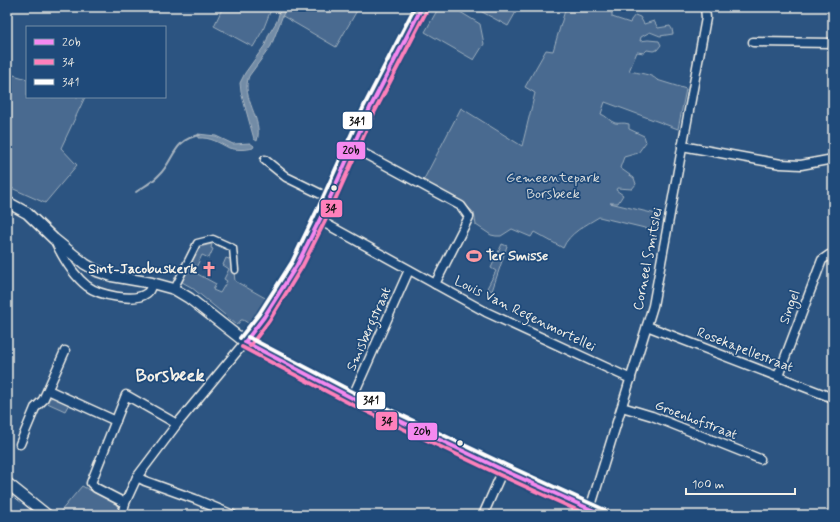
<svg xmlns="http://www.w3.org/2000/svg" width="840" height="522" viewBox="0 0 840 522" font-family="Mynerve,sans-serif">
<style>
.green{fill:#496b90;stroke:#9eaebc}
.water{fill:#738ca6;stroke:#a7b4c0}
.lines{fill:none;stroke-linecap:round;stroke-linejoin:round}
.stream{stroke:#a7b4c0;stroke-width:2}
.pedestrian-casing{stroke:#f4f1e8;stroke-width:9}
.minor-casing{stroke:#f4f1e8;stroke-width:11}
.tertiary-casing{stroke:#f4f1e8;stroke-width:13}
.pedestrian{stroke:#1f4a7a;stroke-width:6}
.minor{stroke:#1f4a7a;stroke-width:8}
.tertiary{stroke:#1f4a7a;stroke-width:10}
.bus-1-casing{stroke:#1f4a7a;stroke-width:7}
.bus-2-casing{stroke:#1f4a7a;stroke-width:7}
.bus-3-casing{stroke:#1f4a7a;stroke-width:7}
.bus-1{stroke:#f589f0;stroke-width:4}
.bus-2{stroke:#ff80bb;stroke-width:4}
.bus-3{stroke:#fff;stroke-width:4}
.bus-dot{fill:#f4f1e8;stroke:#1f4a7a;stroke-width:1.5}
.labels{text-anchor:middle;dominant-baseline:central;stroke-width:3.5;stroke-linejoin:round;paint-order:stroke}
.park-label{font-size:14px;fill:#dadddb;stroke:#1f4a7a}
.poi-label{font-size:14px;font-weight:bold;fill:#f4f1e8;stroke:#1f4a7a;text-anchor:start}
.street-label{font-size:14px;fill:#f4f1e8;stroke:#1f4a7a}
.district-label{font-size:18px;font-weight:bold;fill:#f4f1e8;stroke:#1f4a7a}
.line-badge{stroke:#1f4a7a;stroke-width:1.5}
.pale-badge-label{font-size:11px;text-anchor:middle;font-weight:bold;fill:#111}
</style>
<rect width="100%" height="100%" fill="#2c5481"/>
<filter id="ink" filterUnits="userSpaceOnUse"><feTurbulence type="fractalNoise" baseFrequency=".025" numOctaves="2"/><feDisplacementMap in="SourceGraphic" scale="8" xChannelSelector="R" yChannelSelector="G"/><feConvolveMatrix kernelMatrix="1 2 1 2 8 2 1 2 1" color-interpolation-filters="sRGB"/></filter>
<g filter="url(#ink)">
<g class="green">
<path d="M 223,7 L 272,7 L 263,30 L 253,47 L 214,26 Z"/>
<path d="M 277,7 L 359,7 L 336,47 L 281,15 Z"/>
<path d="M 439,7 L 452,7 L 480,24 L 484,44 L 474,60 L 425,32 Z"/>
<path d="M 473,7 L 506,7 L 516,12 L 508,26 Z"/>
<path d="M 566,7 L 607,7 L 612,13 L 612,17 L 630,23 L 631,20 L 635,15 L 640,17 L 644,24 L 654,21 L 658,28 L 670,26 L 672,29 L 673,34 L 660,36 L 650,32 L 641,37 L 640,41 L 648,40 L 659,41 L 661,45 L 657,50 L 653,51 L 647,50 L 644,53 L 637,52 L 629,71 C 638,73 652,74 657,80 L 686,89 L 678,129 L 605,102 L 601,114 C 607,116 609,121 615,123 C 619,124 623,122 629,124 L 629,129 L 644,136 L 646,142 L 638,153 L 624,157 L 620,168 L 634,178 L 636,184 L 632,189 L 617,188 L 616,190 L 623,195 L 618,203 L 610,203 L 656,214 L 653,230 L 599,217 C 586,225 569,233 563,248 L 534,232 L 531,237 L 512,229 L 501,236 L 496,236 L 491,235 L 476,225 L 474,213 L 465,204 L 423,181 L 461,108 L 522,146 L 535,93 L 525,87 L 546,50 L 553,51 Z"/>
<path d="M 7,73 L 27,79 L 27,97 L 85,97 L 61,148 L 77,165 L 45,203 L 7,186 Z"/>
<path d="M 212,244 L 211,248 L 213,249 L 209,258 L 202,255 L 194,272 L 216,284 L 213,290 L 220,293 L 227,281 L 224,279 L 229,269 L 223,265 L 226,258 L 229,259 L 232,256 L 235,281 L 267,299 L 248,323 L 243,320 L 241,320 L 237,325 L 191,287 L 182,282 L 199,247 Z"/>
<path d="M 502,244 L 507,246 L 492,291 L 487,288 L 496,271 L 491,268 Z"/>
<path d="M 53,397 L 56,397 L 70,402 L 65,411 L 45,402 L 48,399 Z"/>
<path d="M 82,486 L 116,504 L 119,509 L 118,515 L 60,515 L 60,512 Z"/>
</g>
<g class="water">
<path d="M 281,7 L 286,7 L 271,46 L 249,76 C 240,98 264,119 257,141 L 254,139 L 241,92 L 240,83 L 245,73 L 265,45 L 269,34 L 277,21 Z"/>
<path d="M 198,134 L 216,136 L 233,144 L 250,143 L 254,146 L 253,148 C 246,150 236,150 229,148 C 219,143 211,137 198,138 Z"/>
</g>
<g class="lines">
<path class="stream" d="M 136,192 C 143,187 153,182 159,175 C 174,161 173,139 200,135"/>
<defs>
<path id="pedestrian" d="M 174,289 L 197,243 L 213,239 L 233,248 L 235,270"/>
<g id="minor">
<path d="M 753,42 L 833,43"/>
<path d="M 682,146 L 781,164 L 801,165 L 833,159"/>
<path d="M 352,147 L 461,206 L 469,217 L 435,284"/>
<path d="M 265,160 L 286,177 L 329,198"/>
<path d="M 319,220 L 486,312 L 631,379"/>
<path d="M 55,241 C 63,258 73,275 87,286 C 99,295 134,303 147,293 C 150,291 151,287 152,283"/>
<path d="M 647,326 L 833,398"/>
<path d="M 778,376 L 822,260 L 829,255 L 833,254"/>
<path d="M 48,390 L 116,421"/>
<path d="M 352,398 L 409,270"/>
<path d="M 622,407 L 652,416 L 760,459"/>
<path d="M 20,444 L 35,408 L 43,400 L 65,351"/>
<path d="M 137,477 L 145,481 L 195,499 L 233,515"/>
<path d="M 125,503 L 96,488 L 91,483 L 126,395 L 177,424"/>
<path d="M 590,509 L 653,306 L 706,18 L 705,7"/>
<path d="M 122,515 L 125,503 L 137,477 L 177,424 L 245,342"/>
<path d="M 483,515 L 503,470"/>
</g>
<g id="tertiary">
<path d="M 7,202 L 27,213 L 54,239 L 85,264 L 97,271 L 112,276 L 152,283 L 174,289 L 189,298 L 245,342 L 267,354 L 352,398 L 503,470 L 603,515"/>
<path d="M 245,342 C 299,278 328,199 363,123 C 381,84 402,46 422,7"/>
<path d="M 7,483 L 47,515"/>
</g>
</defs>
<use href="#pedestrian" class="pedestrian-casing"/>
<use href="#minor" class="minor-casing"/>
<use href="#tertiary" class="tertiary-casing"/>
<use href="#pedestrian" class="pedestrian"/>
<use href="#minor" class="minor"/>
<use href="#tertiary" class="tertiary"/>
<defs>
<g id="bus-1">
<path d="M 245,342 L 352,398 L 503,470 L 603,515"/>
<path d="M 245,342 L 264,317 L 297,265 L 325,209 L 370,108 L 422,7"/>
</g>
<g id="bus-2">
<path d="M 250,346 L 269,321 L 302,267 L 330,211 L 375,111 L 427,10"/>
<path d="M 242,347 L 349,403 L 500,475 L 588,515"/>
</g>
<g id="bus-3">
<path d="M 248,337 L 355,393 L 506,465 L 605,510"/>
<path d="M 240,338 L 259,314 L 292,262 L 319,206 L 364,106 L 415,7"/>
</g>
</defs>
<use href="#bus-1" class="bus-1-casing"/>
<use href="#bus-2" class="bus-2-casing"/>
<use href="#bus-3" class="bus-3-casing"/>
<use href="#bus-1" class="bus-1"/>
<use href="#bus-2" class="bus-2"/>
<use href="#bus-3" class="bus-3"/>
</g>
</g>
<defs>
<symbol id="stadium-bare" viewBox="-9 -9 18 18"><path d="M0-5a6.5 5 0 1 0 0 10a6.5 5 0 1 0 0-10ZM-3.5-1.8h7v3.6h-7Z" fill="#ff9aa2" stroke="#1f4a7a" stroke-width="2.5" paint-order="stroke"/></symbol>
<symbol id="church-bare" viewBox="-9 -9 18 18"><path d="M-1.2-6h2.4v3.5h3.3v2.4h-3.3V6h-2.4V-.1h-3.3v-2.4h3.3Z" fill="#ff9aa2" stroke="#1f4a7a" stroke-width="2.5" paint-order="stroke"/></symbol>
</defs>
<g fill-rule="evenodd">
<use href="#stadium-bare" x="463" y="245" width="22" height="22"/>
<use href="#church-bare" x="198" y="258" width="22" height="22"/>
</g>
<g class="bus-dot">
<circle cx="334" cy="188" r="3.5"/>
<circle cx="460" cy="443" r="3.5"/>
</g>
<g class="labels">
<g class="park-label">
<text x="553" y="178">Gemeentepark<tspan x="553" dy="16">Borsbeek</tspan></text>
</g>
<g class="poi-label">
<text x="486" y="256">Ter Smisse</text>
<text x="197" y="269" text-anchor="end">Sint-Jacobuskerk</text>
</g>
<g class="street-label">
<text transform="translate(648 259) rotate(-79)">Corneel Smitslei</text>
<text transform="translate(790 307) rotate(-69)">Singel</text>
<text transform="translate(525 314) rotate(26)">Louis Van Regenmortellei</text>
<text transform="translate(369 329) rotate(-66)">Smisbergstraat</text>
<text transform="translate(745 350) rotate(21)">Rosekapellestraat</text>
<text transform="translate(696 420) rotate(21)">Groenhofstraat</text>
</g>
<g class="district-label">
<text x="170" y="376">Borsbeek</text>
</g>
</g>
<g class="line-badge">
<rect x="342" y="111" width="31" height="19" rx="4" fill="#fff"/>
<rect x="336" y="141" width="30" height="19" rx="4" fill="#f589f0"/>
<rect x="320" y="199" width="23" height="19" rx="4" fill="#ff80bb"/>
<rect x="356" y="391" width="30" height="19" rx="4" fill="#fff"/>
<rect x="375" y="411" width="23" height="20" rx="4" fill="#ff80bb"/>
<rect x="407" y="422" width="31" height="19" rx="4" fill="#f589f0"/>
</g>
<g class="pale-badge-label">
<text x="357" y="125">341</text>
<text x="351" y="154">20b</text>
<text x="331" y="212">34</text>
<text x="371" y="404">341</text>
<text x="387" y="425">34</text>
<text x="422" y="435">20b</text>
</g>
<rect width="840" height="522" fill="none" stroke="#1f4a7a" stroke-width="24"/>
<rect x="12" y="12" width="816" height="498" fill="none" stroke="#f4f1e8" stroke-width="1.5" filter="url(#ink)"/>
<rect x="26" y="26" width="140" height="72" fill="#1f4a7a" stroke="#748da6"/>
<rect x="34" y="39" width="20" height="6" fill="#f589f0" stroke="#748da6"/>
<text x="62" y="46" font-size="12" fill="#f4f1e8">20b</text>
<rect x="34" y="59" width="20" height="6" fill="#ff80bb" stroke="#748da6"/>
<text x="62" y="66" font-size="12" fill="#f4f1e8">34</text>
<rect x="34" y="79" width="20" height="6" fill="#ffffff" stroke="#748da6"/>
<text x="62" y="86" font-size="12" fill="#f4f1e8">341</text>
<path d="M686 488v6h109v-6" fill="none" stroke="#f4f1e8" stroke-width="2"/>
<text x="692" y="488" font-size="12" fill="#f4f1e8" stroke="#1f4a7a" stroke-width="3" paint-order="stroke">100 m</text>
</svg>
